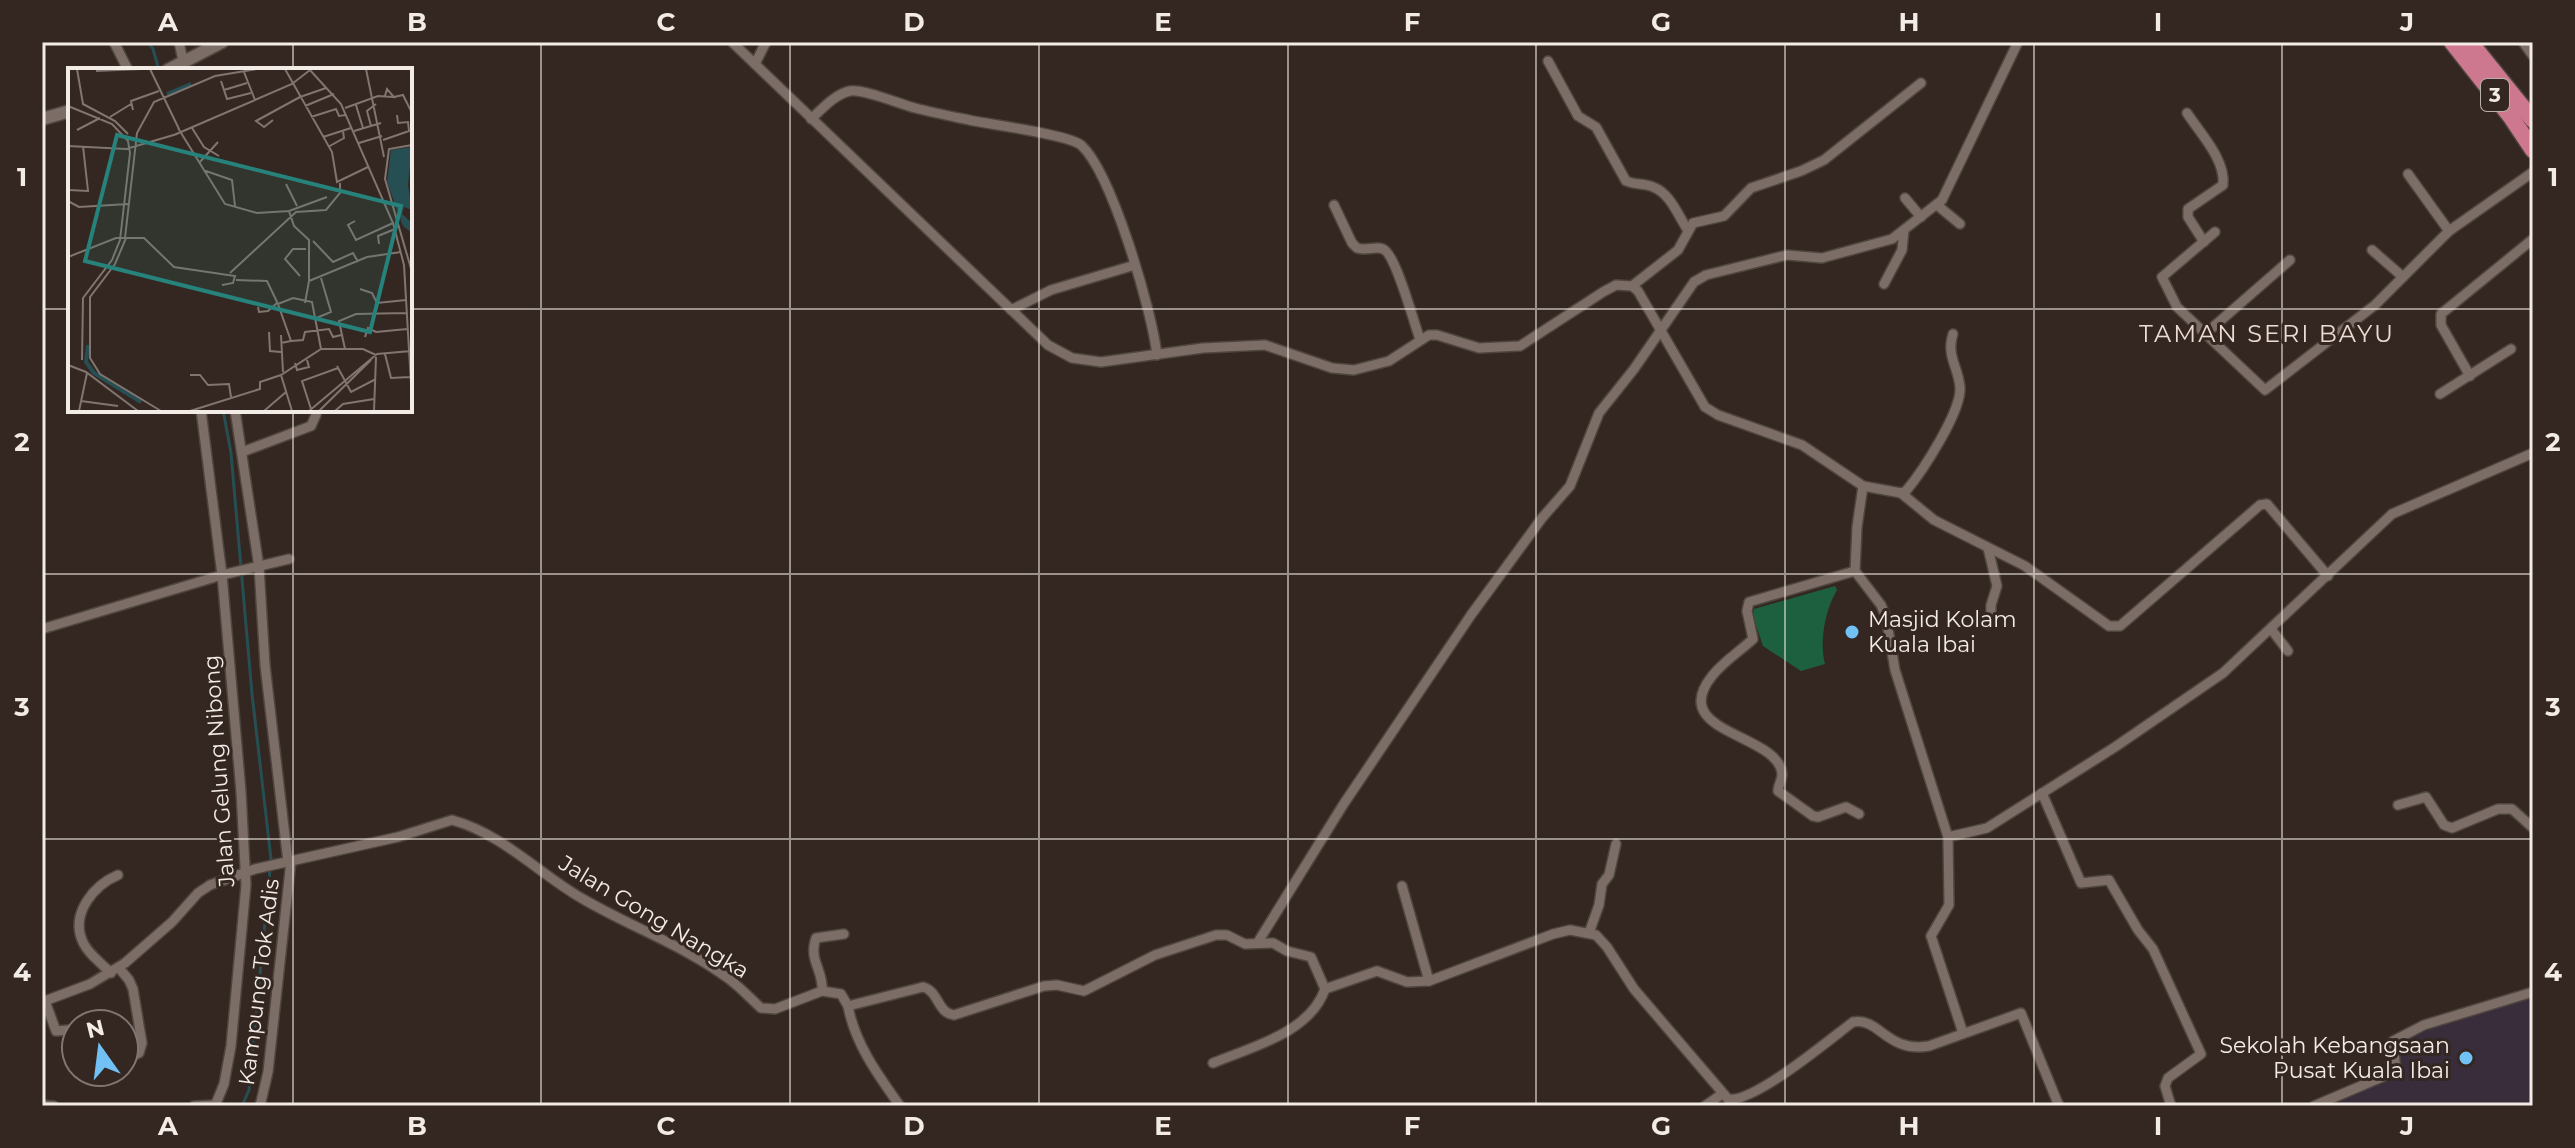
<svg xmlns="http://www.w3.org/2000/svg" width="2575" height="1148" viewBox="0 0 2575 1148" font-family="Montserrat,sans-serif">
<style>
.education{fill:#392d3b}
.green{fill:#1c6040}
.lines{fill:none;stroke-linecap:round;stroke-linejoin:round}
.stream{stroke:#264f53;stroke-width:3}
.minor-casing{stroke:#4f453f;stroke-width:12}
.tertiary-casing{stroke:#4f453f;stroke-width:15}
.trunk-casing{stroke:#4f453f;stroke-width:19}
.minor{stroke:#7c6e66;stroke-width:9}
.tertiary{stroke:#7c6e66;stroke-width:12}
.trunk{stroke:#ce7890;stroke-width:16}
.grid{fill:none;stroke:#f3ebe6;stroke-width:2;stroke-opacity:0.55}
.poi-dot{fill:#72c1f5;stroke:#342721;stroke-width:3}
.labels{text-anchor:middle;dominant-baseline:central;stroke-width:6;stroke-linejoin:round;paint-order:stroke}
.shield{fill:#342721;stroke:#bab0ab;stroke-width:2}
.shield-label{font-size:20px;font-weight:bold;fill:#f3ebe6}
.poi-label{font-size:22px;fill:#f3ebe6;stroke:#342721;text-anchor:start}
.street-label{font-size:22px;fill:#f3ebe6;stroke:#342721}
.neighbourhood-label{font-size:24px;letter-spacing:2px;fill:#ebdbd2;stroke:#342721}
.inset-river{fill:none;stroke:#264f53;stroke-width:4}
.inset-road{fill:none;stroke:#807570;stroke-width:2}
.view{fill:#26827a;fill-opacity:0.15;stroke:#26827a;stroke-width:4}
.inset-edge{fill:none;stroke:#f3ebe6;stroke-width:4}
.neatline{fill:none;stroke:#f3ebe6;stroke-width:3}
.grid-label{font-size:26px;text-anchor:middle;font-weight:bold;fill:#f3ebe6}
</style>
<rect width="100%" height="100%" fill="#342721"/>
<path class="education" d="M 2533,997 L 2533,1106 L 2323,1106 L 2403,1072 L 2395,1045 L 2440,1024 Z"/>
<path class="green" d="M 1835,586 L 1837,590 C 1825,610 1819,642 1825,664 L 1801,671 L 1763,646 L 1753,616 L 1754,609 Z"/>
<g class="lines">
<g class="stream">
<path d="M 148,42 L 153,49 L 159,70"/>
<path d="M 223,410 L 231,453 L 252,694 L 271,859 L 249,1090 L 242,1106"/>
</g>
<defs>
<g id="minor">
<path d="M 114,42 L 128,70"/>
<path d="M 179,42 L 185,70"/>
<path d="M 732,42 L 1048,345 L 1072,358 L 1101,362 L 1203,348 L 1265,345 L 1332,368 L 1354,370 L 1389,361 L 1429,335 L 1437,335 L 1479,348 L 1520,346 L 1603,292 L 1616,285 L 1632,286 L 1638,291 L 1705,407 L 1718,415 L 1802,445 L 1863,486 L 1857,527 L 1855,571 L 1881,605 L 1886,617 L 1895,670 L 1948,837"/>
<path d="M 2523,42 L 2533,56"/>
<path d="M 1548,61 L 1578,116 L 1596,127 L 1626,181 C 1635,185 1644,183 1653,187 C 1670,193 1678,215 1687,229"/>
<path d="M 755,64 L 766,42"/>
<path d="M 2187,113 C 2200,133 2226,160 2223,185 L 2188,209 L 2188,217 L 2204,242"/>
<path d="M 811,119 C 822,109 835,94 850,91 C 865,89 899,104 915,108 C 934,113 955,117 974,121 C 995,125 1069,135 1081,145 C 1112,173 1152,311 1157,355"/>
<path d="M 2408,174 L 2449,231"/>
<path d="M 1905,198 L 1921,217"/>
<path d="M 1334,205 L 1352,243 L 1357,248 C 1366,251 1376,246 1383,249 C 1396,254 1414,324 1420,339"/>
<path d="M 1937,205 L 1960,224"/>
<path d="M 2215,232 L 2162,277 L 2177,307 L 2265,390 L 2375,305 L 2449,231 L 2533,172"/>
<path d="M 2372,250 L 2403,277"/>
<path d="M 1884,284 L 1902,250 L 1904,230"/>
<path d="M 1632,286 L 1678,250 L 1693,223 L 1724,216 L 1751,188 L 1801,171 L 1824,160 L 1921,83"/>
<path d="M 1011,310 L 1051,290 L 1135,265"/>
<path d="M 2204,335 L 2290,260"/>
<path d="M 2470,376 L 2441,325 L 2441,314 L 2533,239"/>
<path d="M 2440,394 L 2511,349"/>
<path d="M 201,410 L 222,575 L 241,792 L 246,885 L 231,1046 L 224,1084 L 215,1106"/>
<path d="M 235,410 L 259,567 L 265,665 L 288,862"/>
<path d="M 242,452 L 311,426 L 316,415"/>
<path d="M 1863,486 L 1901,493 L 1906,491 C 1922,472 1962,411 1960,387 C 1958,366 1946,356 1953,334"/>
<path d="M 1901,493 L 1934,520 L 2025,566 L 2109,626 L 2120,626 L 2260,505 L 2267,504 L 2328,576"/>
<path d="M 1988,548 L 1997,586 L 1991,605 L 1991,620"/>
<path d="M 1855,571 L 1749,602 L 1747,611 L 1753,639 C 1739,652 1724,661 1712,676 C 1666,734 1779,733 1782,774 C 1782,780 1778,786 1778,791 L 1813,816 L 1818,817 L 1846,807 L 1859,814"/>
<path d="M 42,629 L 222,575 L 289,559"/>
<path d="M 2271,629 L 2288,651"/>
<path d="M 2042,793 L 2081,883 L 2109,880 L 2138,930 L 2153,949 L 2201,1054 L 2168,1078 L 2165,1086 L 2171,1106"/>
<path d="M 2398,805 L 2426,797 L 2444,825 L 2452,828 L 2498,809 L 2512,809 L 2533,828"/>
<path d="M 1402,886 L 1429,981"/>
<path d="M 1589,933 L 1599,905 L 1602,884 L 1609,875 L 1616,844"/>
<path d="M 1258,942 L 1343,805 L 1471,615 L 1542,518 L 1570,486 L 1599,413 L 1634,369 L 1694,282 L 1706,275 L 1787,255 L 1822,258 L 1892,239 L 1942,200 L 2018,42"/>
<path d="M 119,968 L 129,980 L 133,989 L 142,1043 L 139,1053 L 124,1059"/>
<path d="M 111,973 C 101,963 87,953 82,940 C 71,913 94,885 118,875"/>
<path d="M 1325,989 L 1377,971 L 1407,982 L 1429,981 L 1553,934 L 1570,930 L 1596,935 L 1607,947 L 1634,989 L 1728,1099 C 1753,1104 1830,1039 1853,1022 C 1880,1017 1886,1053 1929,1046 L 2021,1013 L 2059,1106"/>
<path d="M 822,991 C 824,970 808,961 816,938 L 844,934"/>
<path d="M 45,1001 L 56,1031 L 69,1030"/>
<path d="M 42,1002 L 90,984 L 125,963 L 172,922 L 198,893 L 210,885 L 255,869 L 398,837 L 452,820 C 503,834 539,874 583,899 C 631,927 685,946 729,979 C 741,988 751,999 761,1008 L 775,1009 L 822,991 L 841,994 L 848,1006 L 923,987 C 939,991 937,1013 954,1015 L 1044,986 L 1057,985 L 1084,991 L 1155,955 L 1216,935 L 1227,935 L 1245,944 L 1273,943 L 1287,951 L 1311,957 L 1325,989 C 1310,1033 1251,1047 1213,1063"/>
<path d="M 848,1006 C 855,1044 878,1075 900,1106"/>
<path d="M 1963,1033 L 1931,936 L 1949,905 L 1948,837 L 1987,828 L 2115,747 L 2223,673 L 2392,514 L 2533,453"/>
<path d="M 42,1105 L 54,1106"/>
<path d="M 194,1106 L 215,1105"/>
<path d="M 260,1106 L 268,1072 L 291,861"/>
<path d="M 1705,1106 L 1722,1094"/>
<path d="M 2314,1106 L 2396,1071 L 2393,1041 L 2424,1025 L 2533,992"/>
</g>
<g id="tertiary">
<path d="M 168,70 L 222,42"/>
<path d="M 42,119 L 70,111"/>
</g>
<g id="trunk">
<path d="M 2452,42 L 2511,117 L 2533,150"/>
<path d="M 2470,42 L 2533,120"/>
</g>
</defs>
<use href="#minor" class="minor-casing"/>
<use href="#tertiary" class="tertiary-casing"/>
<use href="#trunk" class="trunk-casing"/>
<use href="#minor" class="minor"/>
<use href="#tertiary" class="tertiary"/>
<use href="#trunk" class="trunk"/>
</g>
<path class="grid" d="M 293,42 L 293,70M 541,42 L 541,1106M 790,42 L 790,1106M 1039,42 L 1039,1106M 1288,42 L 1288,1106M 1536,42 L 1536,1106M 1785,42 L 1785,1106M 2034,42 L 2034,1106M 2282,42 L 2282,1106M 42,309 L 70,309M 410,309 L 2533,309M 293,410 L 293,1106M 42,574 L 2533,574M 42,839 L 2533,839"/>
<g class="poi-dot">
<circle cx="1852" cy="632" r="8"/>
<circle cx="2466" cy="1058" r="8"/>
</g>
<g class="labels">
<rect class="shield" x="2481" y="79" width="28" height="32" rx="6"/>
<g class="shield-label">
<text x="2495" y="95">3</text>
</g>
<g class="poi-label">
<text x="1868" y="619">Masjid Kolam<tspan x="1868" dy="25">Kuala Ibai</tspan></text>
<text x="2450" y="1045" text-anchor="end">Sekolah Kebangsaan<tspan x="2450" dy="25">Pusat Kuala Ibai</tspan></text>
</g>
<g class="street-label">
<text transform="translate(219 771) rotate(-94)">Jalan Gelung Nibong</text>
<text transform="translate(654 917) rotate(31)">Jalan Gong Nangka</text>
<text transform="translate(259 982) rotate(-83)">Kampung Tok Adis</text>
</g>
<g class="neighbourhood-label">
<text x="2267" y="333">TAMAN SERI BAYU</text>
</g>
</g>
<g transform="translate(68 68)">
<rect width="344" height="344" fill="#342721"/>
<path d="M 344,79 L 340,117 L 344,142 L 336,139 L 334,146 L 344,155 L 344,165 L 335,158 L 319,114 L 323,82 Z" fill="#264f53"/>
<path class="inset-river" d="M 99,26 L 123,16M 20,277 L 18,294 L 26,305 L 73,334"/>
<path class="inset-road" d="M 9,1 L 15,36 L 47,53 L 60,66M 82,1 L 111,61M 217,1 L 264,84 L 269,114 L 300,99M 241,1 L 273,36 L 325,155 L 336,197 L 344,333M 298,1 L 316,89M 28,3 L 73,1M 176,4 L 187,32M 153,13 L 159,31 L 183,25M 156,22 L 179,15M 232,29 L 258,20M 326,29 L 335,27 L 344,45M 288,37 L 295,60M 0,38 L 44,56 L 60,73 L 62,85 L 52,172 L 44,192 L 15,230 L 14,292M 237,38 L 266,26M 277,40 L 310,28 L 326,29 L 319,21 L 317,28M 65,42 L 63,33 L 91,23M 42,49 L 63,36M 243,49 L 268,41 L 271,48 L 278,47M 205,52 L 196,59 L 188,53 L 232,29M 303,58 L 299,43 L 308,36M 110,60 L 157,136 L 189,145 L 221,143 L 226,158 L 241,172 L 241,213M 124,60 L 136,79 L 151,88M 9,62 L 32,50M 286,63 L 313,55M 106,67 L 224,16 L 242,2M 255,69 L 283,60M 315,72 L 341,63 L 340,54 L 330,55 L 329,47M 291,75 L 314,68M 344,77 L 321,81 L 317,111 L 344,204M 0,78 L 58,81 L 109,66M 260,79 L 276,70 L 275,63M 131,95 L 150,74M 135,102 L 164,112 L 167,138M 218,116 L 229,138M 0,122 L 20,123 L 15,78M 0,133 L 11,139 L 60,136M 221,143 L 259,129M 287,153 L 280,157 L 288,172 L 325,155M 57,170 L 69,65 L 86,34 L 147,8 L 189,1M 58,170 L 47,196 L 22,229 L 22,290 L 32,306 L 93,343M 245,173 L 265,194 L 285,185 L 290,194M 311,176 L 310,168 L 327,161M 0,189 L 48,170 L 76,170 L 106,199 L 167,208 L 165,215 L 154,217M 162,205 L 228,144 L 258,142 L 272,125 L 272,115M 232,208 L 217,191 L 225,181 L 238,181M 168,212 L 199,213 L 210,236 L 225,230 L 244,234 L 253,281M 292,221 L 304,225 L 309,235 L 338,232M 237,235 L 241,213 L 299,189 L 333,184M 210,236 L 223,273 L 213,275M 190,239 L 191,244 L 200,243 L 209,235M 246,251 L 263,244 L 253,210M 201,264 L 202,283 L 213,284M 213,267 L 215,304M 297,269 L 300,260 L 308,264 L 339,261M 223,273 L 235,272 L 237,264 L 261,261 L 265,269 L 273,267M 277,281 L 271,253 L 288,246 L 338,245M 317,286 L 323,310 L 342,309M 227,295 L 229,302 L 241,299 L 239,292M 0,297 L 18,304 L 70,343M 269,298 L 283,324 L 308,311M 122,307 L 132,307 L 140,317 L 161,316 L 163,329M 213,307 L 224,343M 13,333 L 50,338M 243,341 L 234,313 L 270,300M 11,343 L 19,305M 122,343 L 192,321 L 192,314 L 213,307 L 253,281 L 295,281 L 308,287M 196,343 L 218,324M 241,343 L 309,286 L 343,283M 251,343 L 303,292M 267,343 L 275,336 L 306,331M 306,343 L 308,289"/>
<path class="view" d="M 49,67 L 333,138 L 302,264 L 17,193 Z"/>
<rect width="344" height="344" class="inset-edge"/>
</g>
<rect width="2575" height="1148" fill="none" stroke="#342721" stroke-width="88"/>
<g transform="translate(100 1048) rotate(346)"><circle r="38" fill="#342721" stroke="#807570" stroke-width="2"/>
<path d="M0-6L14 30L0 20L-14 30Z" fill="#72c1f5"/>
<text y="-12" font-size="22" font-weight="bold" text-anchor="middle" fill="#f3ebe6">N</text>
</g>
<rect x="44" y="44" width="2487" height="1060" class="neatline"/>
<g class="grid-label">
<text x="168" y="31">A</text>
<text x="417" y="31">B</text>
<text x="666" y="31">C</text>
<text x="914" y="31">D</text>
<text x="1163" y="31">E</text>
<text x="1412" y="31">F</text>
<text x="1661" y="31">G</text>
<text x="1909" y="31">H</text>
<text x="2158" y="31">I</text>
<text x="2407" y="31">J</text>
<text x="22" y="186">1</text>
<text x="2553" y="186">1</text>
<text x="22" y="451">2</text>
<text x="2553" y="451">2</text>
<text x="22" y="716">3</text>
<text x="2553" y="716">3</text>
<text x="22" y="981">4</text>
<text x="2553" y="981">4</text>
<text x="168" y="1135">A</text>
<text x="417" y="1135">B</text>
<text x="666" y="1135">C</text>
<text x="914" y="1135">D</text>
<text x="1163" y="1135">E</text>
<text x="1412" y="1135">F</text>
<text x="1661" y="1135">G</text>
<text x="1909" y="1135">H</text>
<text x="2158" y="1135">I</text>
<text x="2407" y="1135">J</text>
</g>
</svg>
